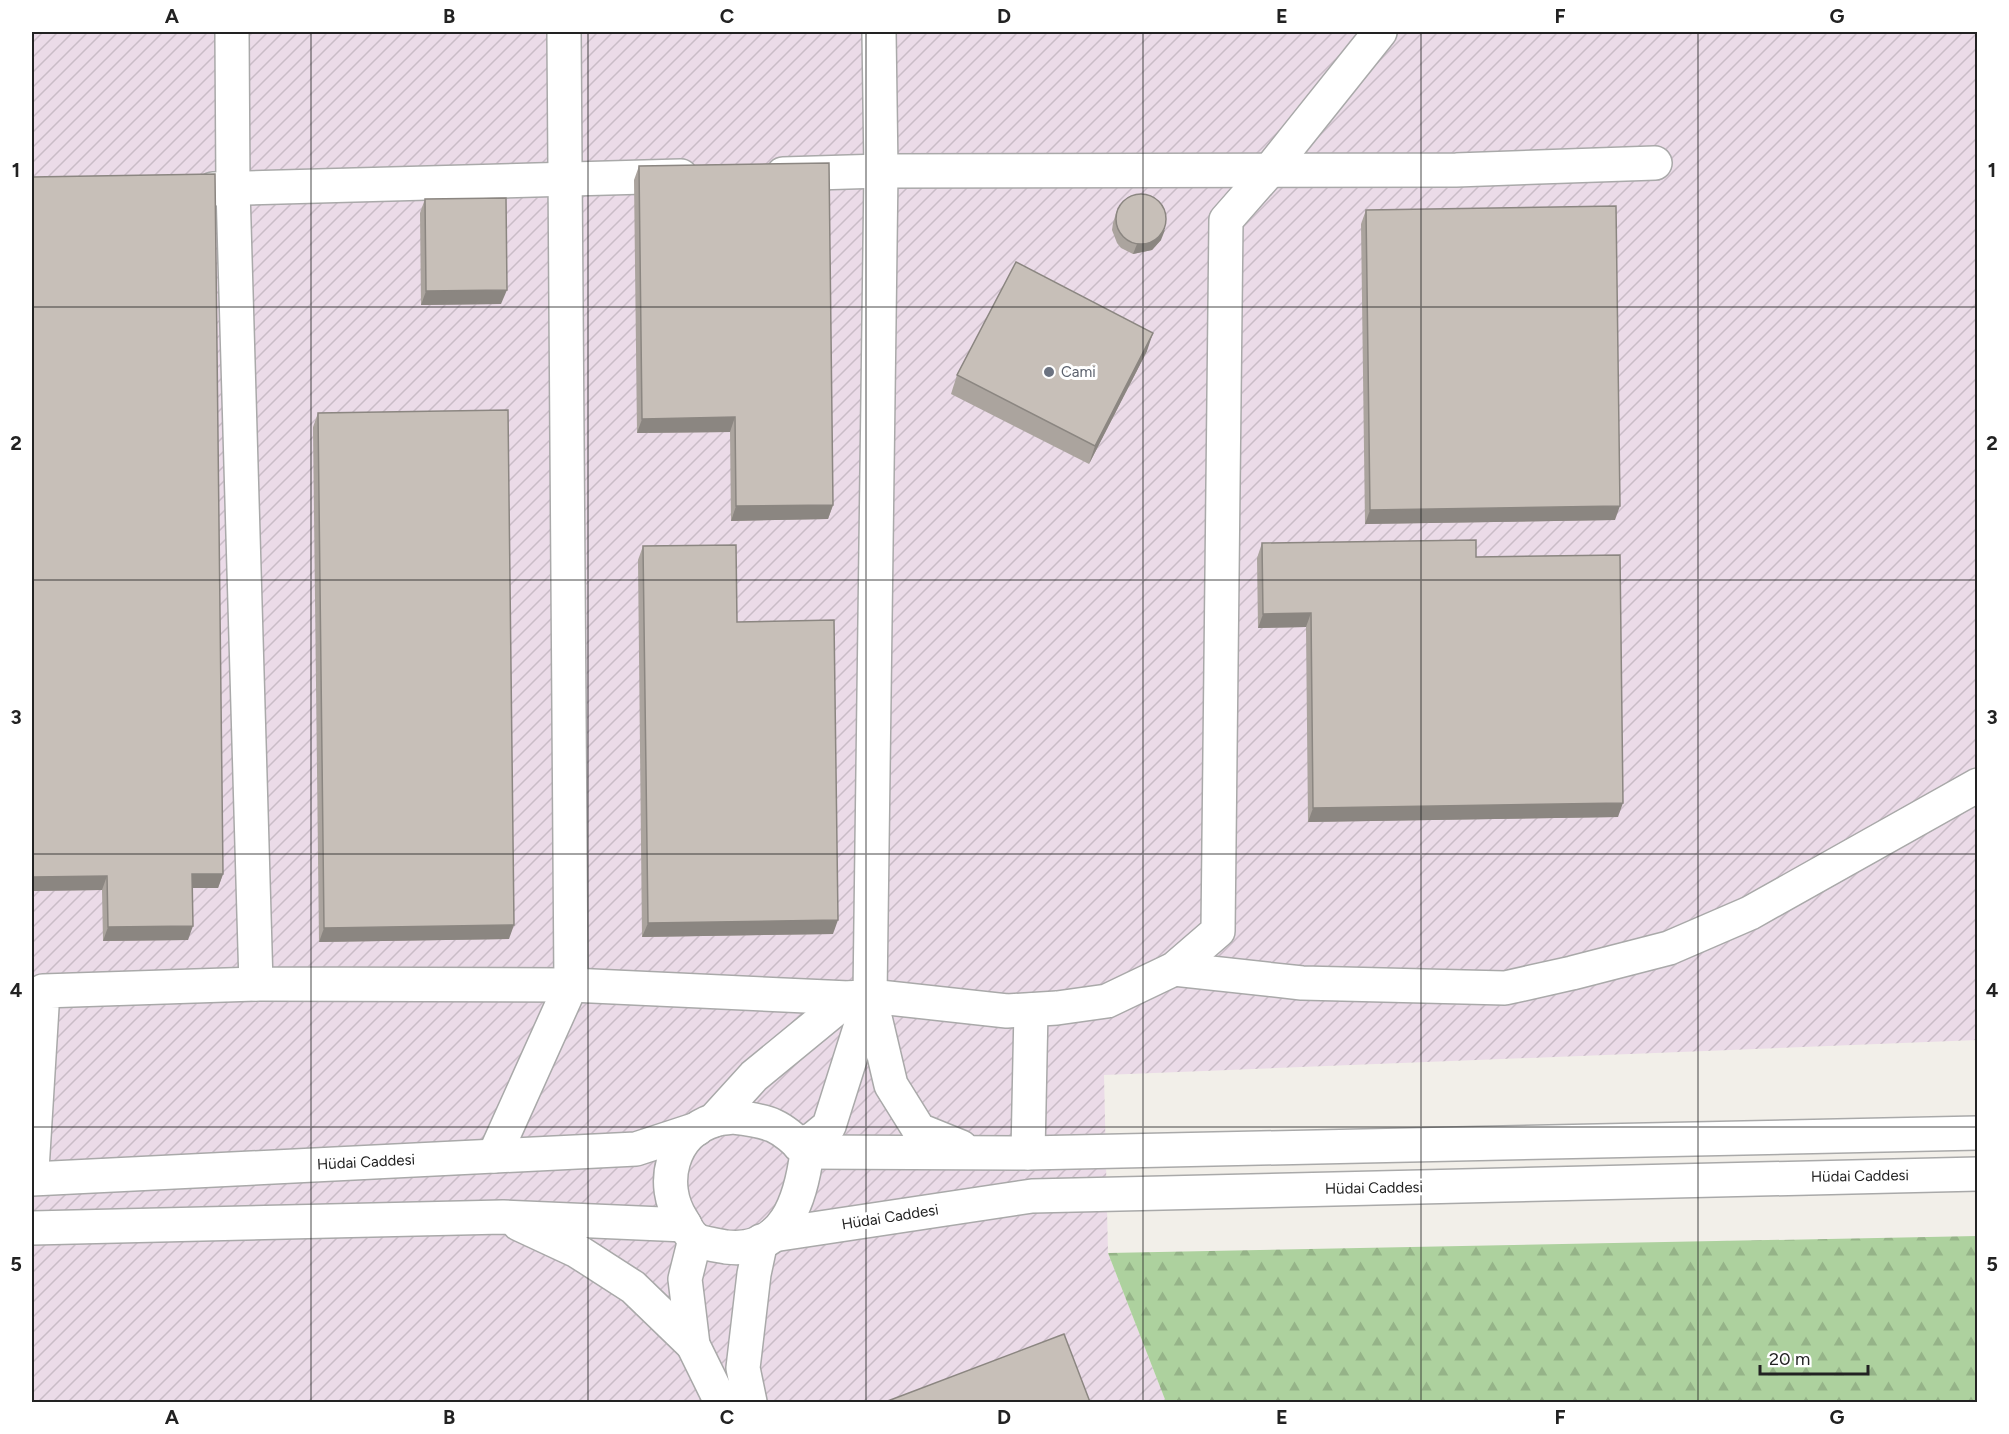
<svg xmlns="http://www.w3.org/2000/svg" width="2009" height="1434" viewBox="0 0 2009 1434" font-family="Figtree,sans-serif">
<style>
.industrial{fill:url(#industrial-furrows)}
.forest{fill:url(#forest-firs)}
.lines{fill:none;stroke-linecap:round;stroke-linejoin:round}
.minor-casing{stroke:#a9a9a9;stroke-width:36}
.tertiary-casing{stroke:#a9a9a9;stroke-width:36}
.minor{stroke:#fff;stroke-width:33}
.tertiary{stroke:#fff;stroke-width:33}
.wall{fill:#aba49e}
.shaded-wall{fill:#8b8681}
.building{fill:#c7bfb8;stroke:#8b8681;stroke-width:1.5}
.grid{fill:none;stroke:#222;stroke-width:1.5;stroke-opacity:0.55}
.worship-dot{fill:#6b7280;stroke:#fff;stroke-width:2}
.labels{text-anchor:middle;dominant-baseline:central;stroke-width:6;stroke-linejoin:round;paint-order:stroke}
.worship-label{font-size:15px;fill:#5b616d;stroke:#fff;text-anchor:start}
.street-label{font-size:15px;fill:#222;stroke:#fff}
.neatline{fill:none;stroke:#222;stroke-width:2}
.grid-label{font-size:20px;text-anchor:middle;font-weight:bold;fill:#222}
</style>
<defs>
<pattern id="industrial-furrows" width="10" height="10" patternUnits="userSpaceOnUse" patternTransform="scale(1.5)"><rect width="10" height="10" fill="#ebdbe8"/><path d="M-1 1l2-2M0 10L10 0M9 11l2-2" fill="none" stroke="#c9bcc7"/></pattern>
<pattern id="forest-firs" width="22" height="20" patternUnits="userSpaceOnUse" patternTransform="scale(1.5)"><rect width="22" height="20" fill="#add19e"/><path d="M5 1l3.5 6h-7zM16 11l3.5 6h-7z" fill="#95b388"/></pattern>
</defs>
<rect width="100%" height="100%" fill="#f2efe9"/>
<path class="industrial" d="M 32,32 L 1977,32 L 1977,1040 L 1104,1075 L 1108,1253 L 1166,1402 L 32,1402 Z"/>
<path class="forest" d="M 1977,1236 L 1977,1402 L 1166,1402 L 1108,1253 Z"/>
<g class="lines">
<defs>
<g id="minor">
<path d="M 232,32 L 233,189 L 256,984 L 571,985 L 849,998 L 870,996 L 881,171 L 879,32"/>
<path d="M 783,174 L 881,171 L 1456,170 L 1655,163"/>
<path d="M 213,189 L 681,176"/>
<path d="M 1174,969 L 1302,983 L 1505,988 L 1572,973 L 1669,948 L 1750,913 L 1978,785"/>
<path d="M 870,996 L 1007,1011 L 1057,1008 L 1107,1001 L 1174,969 L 1218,931 L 1226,220 L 1269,171 L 1380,32"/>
<path d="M 1028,1153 L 1031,1010"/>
<path d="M 494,1156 L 571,985 L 564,32"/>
<path d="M 32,1170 L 43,991 L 256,984"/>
</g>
<g id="tertiary">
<path d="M 870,996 L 891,1085 L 919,1130 L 961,1147"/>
<path d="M 733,1117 C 770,1121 781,1125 807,1152 C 801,1199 785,1254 726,1247 C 717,1245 702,1244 695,1239 C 690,1235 685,1226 682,1220 C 659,1185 671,1133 715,1120 C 720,1118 727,1118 733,1117 Z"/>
<path d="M 714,1120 L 754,1076 L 849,998"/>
<path d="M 799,1145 L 813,1139 L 829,1126 L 870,996"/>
<path d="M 807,1152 L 1028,1153 L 1978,1133"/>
<path d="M 32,1179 L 636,1149 L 697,1129"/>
<path d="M 519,1224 L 577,1251 L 633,1287 L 693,1345"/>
<path d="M 32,1228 L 503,1217 L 685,1225"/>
<path d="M 773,1235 L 1032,1196 L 1978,1174"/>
<path d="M 695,1239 L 685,1279 L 693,1345 L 721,1402"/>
<path d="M 750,1402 L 743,1368 L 754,1274 L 761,1241"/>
</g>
</defs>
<use href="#minor" class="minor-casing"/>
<use href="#tertiary" class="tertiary-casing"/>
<use href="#minor" class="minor"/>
<use href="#tertiary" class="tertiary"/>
</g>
<g class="wall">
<path d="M 639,166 L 833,505 L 828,519 L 731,521 L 730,432 L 637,433 L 634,180 Z"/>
<path d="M 32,177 L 223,874 L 218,888 L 193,888 L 188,940 L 103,941 L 102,890 L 32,891 Z"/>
<path d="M 425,199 L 501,304 L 421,305 L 420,213 Z"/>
<path d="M 1118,207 L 1161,240 L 1152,250 L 1133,254 L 1121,248 L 1117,243 L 1112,230 L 1113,223 Z"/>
<path d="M 1366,210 L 1615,520 L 1365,524 L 1361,224 Z"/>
<path d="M 1147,351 L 1089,464 L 951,394 L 957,375 Z"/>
<path d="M 318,413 L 509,939 L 319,942 L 313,427 Z"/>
<path d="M 1262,543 L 1476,557 L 1618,817 L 1308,822 L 1306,627 L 1258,628 L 1257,558 Z"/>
<path d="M 643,546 L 737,622 L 833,934 L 642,937 L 638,560 Z"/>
</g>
<g class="shaded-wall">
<path d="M 1165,230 L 1161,240 L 1152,250 L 1133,254 L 1137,244 Z"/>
<path d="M 507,290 L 501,304 L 421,305 L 426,291 Z"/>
<path d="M 1153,333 L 1147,351 L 1089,464 L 1095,446 Z"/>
<path d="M 735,417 L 730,432 L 637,433 L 642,419 Z"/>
<path d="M 833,505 L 828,519 L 731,521 L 736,506 Z"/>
<path d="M 1620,506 L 1615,520 L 1365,524 L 1370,510 Z"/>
<path d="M 1311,613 L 1306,627 L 1258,628 L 1263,614 Z"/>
<path d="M 1623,803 L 1618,817 L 1308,822 L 1313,808 Z"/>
<path d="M 192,874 L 223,874 L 218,888 L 187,888 Z"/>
<path d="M 107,876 L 102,890 L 32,891 L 32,877 Z"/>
<path d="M 838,920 L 833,934 L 642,937 L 648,923 Z"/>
<path d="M 514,925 L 509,939 L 319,942 L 324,928 Z"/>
<path d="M 193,926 L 188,940 L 103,941 L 108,927 Z"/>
</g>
<g class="building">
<path d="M 829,163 L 833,505 L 736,506 L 735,417 L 642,419 L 639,166 Z"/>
<path d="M 215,174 L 223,874 L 192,874 L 193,926 L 108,927 L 107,876 L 32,877 L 32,177 Z"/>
<circle cx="1141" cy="219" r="25"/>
<path d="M 506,198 L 507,290 L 426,291 L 425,199 Z"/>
<path d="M 1616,206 L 1620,506 L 1370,510 L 1366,210 Z"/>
<path d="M 1016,262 L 1153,333 L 1095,446 L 957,375 Z"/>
<path d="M 508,410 L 514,925 L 324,928 L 318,413 Z"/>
<path d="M 1476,540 L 1476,557 L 1620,555 L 1623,803 L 1313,808 L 1311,613 L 1263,614 L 1262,543 Z"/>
<path d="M 736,545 L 737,622 L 834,620 L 838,920 L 648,923 L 643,546 Z"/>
<path d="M 1064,1334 L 1090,1402 L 885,1402 Z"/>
</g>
<path class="grid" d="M 311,32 L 311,1402M 588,32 L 588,1402M 866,32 L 866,1402M 1143,32 L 1143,1402M 1421,32 L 1421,1402M 1698,32 L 1698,1402M 32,307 L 1978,307M 32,580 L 1978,580M 32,854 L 1978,854M 32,1127 L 1978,1127"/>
<circle class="worship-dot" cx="1049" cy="372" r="6"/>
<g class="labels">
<g class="worship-label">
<text x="1061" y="372">Cami</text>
</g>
<g class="street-label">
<text transform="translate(366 1162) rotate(-3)">Hüdai Caddesi</text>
<text transform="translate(1860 1176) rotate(-1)">Hüdai Caddesi</text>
<text transform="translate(1374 1188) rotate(-1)">Hüdai Caddesi</text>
<text transform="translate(890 1217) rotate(-9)">Hüdai Caddesi</text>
</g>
</g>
<rect width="2009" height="1434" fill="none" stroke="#ffffff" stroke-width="66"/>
<path d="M1760 1365v9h108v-9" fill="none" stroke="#222222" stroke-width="3"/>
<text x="1769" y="1365" font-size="18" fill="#222222" stroke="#ffffff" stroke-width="4.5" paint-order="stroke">20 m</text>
<rect x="33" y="33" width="1943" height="1368" class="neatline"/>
<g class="grid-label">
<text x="172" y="23">A</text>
<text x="449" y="23">B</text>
<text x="727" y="23">C</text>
<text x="1004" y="23">D</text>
<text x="1282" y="23">E</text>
<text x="1560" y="23">F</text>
<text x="1837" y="23">G</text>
<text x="16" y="177">1</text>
<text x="1992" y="177">1</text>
<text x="16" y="450">2</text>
<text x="1992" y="450">2</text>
<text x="16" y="724">3</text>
<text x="1992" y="724">3</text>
<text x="16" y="997">4</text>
<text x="1992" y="997">4</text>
<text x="16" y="1271">5</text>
<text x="1992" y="1271">5</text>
<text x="172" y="1424">A</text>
<text x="449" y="1424">B</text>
<text x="727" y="1424">C</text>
<text x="1004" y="1424">D</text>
<text x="1282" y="1424">E</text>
<text x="1560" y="1424">F</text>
<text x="1837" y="1424">G</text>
</g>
</svg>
